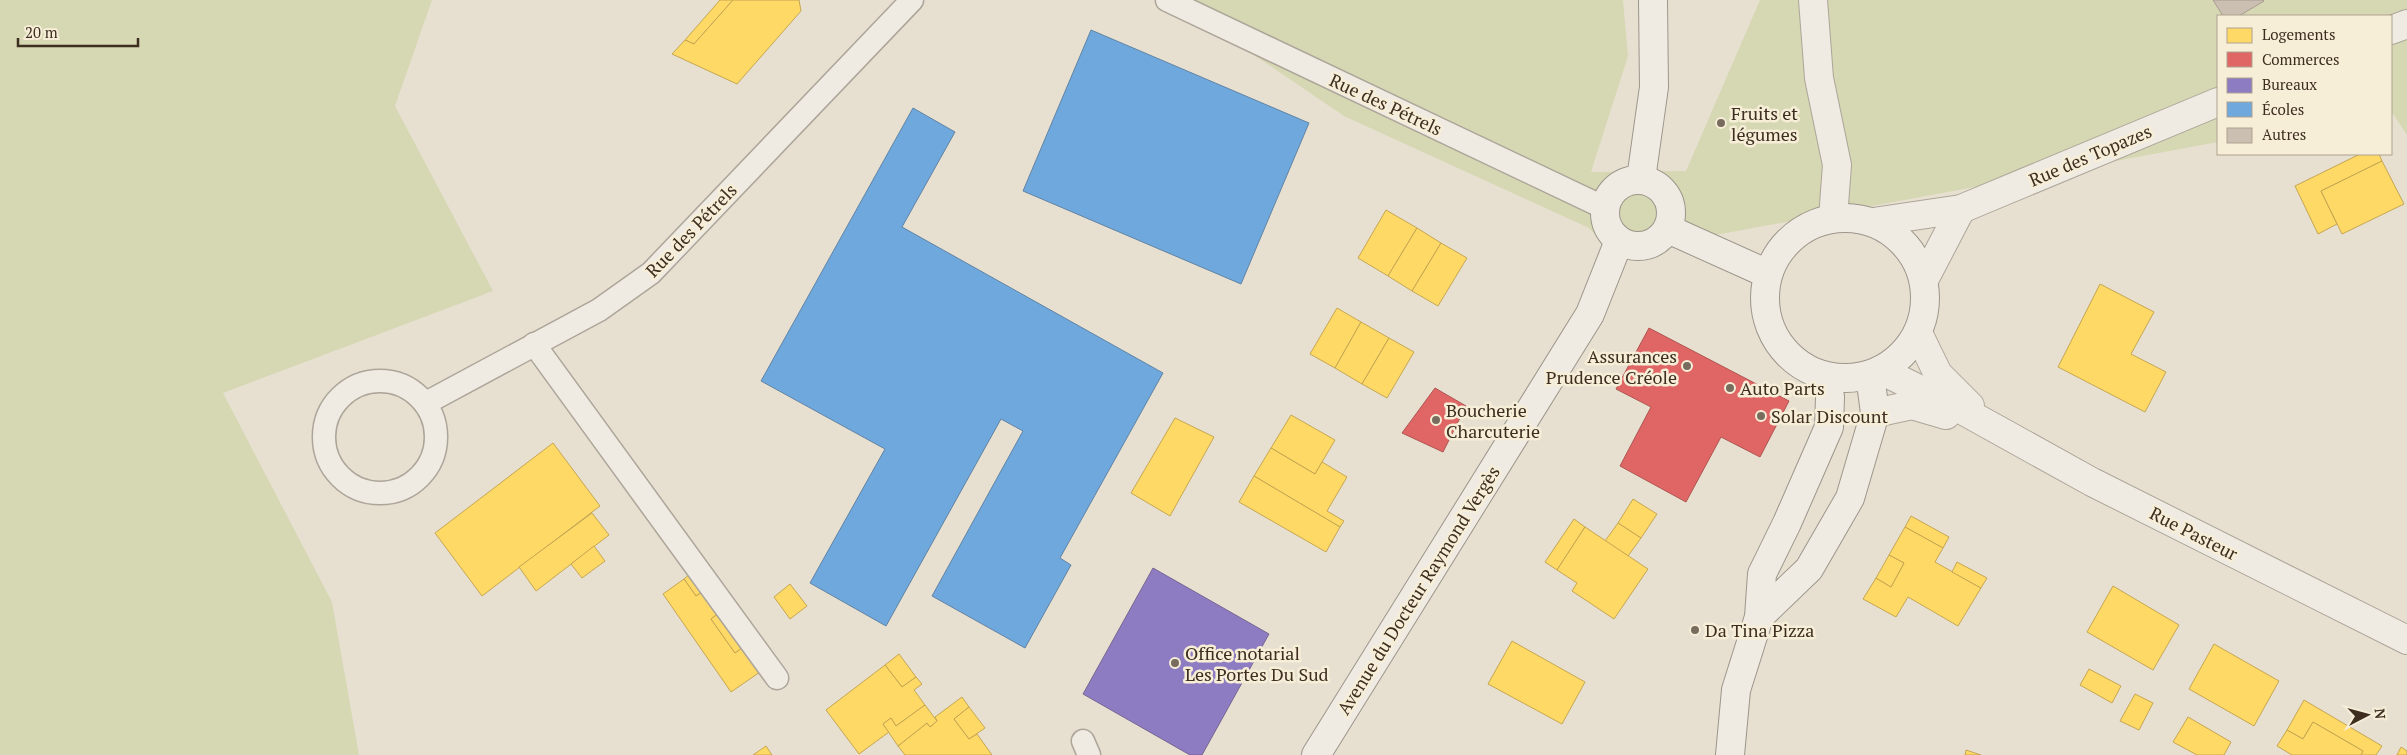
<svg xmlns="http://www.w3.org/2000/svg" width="2407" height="755" viewBox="0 0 2407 755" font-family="'PT Serif',serif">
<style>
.green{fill:#d6d7b3}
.homes{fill:#ffd966;stroke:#c5a651}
.shops{fill:#e06666;stroke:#af5551}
.offices{fill:#8e7cc3;stroke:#766592}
.schools{fill:#6fa8dc;stroke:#6083a4}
.building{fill:#cbbfb2;stroke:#a89c90}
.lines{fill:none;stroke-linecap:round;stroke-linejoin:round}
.service-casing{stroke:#ada599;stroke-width:25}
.minor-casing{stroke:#ada599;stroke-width:30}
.secondary-casing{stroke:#9c958a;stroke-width:30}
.service{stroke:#efebe3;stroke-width:22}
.minor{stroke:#efebe3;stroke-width:28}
.secondary{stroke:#efebe3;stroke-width:28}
.poi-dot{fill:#786c5e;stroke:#f7eed8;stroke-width:2}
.labels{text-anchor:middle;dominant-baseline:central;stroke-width:5;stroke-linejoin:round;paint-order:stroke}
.street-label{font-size:18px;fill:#3d2e20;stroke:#f7eed8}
.poi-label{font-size:18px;fill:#3d2e20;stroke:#f7eed8;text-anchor:start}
</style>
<rect width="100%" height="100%" fill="#e7e0d1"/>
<g class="green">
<path d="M 0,0 L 432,0 L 395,106 L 493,291 L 223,393 L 332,602 L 359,755 L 0,755 Z"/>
<path d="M 1173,0 L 1623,0 L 1628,56 L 1591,172 L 1686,171 L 1760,0 L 2407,0 L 2407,135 L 2391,111 L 2391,16 L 2218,16 L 2218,142 L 1613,254 L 1589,228 L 1344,116 Z"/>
</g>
<g class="homes">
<path d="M 720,0 L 733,0 L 694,44 L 685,40 Z"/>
<path d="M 733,0 L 799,0 L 801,11 L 737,84 L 672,54 L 685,40 L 694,44 Z"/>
<path d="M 2360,154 L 2379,154 L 2382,161 L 2321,191 L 2337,224 L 2318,234 L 2295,186 Z"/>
<path d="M 2382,161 L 2404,204 L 2342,234 L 2321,191 Z"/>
<path d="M 1386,210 L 1417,228 L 1388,276 L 1358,258 Z"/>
<path d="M 1417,228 L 1441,243 L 1412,291 L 1388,276 Z"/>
<path d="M 1441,243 L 1467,258 L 1438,306 L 1412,291 Z"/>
<path d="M 2100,284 L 2154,312 L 2131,354 L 2166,372 L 2145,412 L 2058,367 Z"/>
<path d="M 1337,308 L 1361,322 L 1335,368 L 1310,354 Z"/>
<path d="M 1361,322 L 1389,338 L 1362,384 L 1335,368 Z"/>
<path d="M 1389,338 L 1414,352 L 1387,398 L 1362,384 Z"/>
<path d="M 1291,415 L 1335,440 L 1315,474 L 1271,448 Z"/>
<path d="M 1175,418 L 1214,437 L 1170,516 L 1131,493 Z"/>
<path d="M 553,443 L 600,506 L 482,596 L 435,533 Z"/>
<path d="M 1271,448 L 1315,474 L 1322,462 L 1347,477 L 1327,511 L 1344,521 L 1340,527 L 1254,476 Z"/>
<path d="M 1254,476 L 1340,527 L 1326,552 L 1239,502 Z"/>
<path d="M 1633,499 L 1657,514 L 1641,538 L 1618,523 Z"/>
<path d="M 592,513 L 609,535 L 536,591 L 519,567 Z"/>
<path d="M 1911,516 L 1949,537 L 1943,548 L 1905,527 Z"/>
<path d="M 1574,519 L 1585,527 L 1557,570 L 1545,562 Z"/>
<path d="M 1618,523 L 1641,538 L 1628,556 L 1605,541 Z"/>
<path d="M 1585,527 L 1648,569 L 1614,619 L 1572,591 L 1577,583 L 1557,570 Z"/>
<path d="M 1905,527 L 1943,548 L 1935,562 L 1981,588 L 1958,626 L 1908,597 L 1896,617 L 1863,599 L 1876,578 L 1891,587 L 1904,563 L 1889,555 Z"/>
<path d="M 594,546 L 605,561 L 582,578 L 571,564 Z"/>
<path d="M 1889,555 L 1904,563 L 1891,587 L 1876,578 Z"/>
<path d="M 1957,562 L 1987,578 L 1981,588 L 1952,572 Z"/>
<path d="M 691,573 L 704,591 L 696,596 L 684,579 Z"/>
<path d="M 684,579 L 696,596 L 704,591 L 719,613 L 711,619 L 735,653 L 743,647 L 760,672 L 731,692 L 663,594 Z"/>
<path d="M 790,584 L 807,606 L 790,619 L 774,597 Z"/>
<path d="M 2113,586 L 2179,625 L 2153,670 L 2087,632 Z"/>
<path d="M 719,613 L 743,647 L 735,653 L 711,619 Z"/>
<path d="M 1512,641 L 1585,682 L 1562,724 L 1488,684 Z"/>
<path d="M 2214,644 L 2279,681 L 2254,726 L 2189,689 Z"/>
<path d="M 899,654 L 916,677 L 902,687 L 885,665 Z"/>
<path d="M 885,665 L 902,687 L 916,677 L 922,684 L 914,690 L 925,705 L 896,726 L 891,718 L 883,724 L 889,732 L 859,754 L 826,710 Z"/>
<path d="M 2089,669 L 2121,686 L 2112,703 L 2080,685 Z"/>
<path d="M 2135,694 L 2153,703 L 2139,730 L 2120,721 Z"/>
<path d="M 962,697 L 969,707 L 954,719 L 969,739 L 977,734 L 992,755 L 905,755 L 898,746 L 927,723 L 930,727 L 937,721 L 935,717 Z"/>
<path d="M 2304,700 L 2382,746 L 2376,755 L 2361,755 L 2363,751 L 2313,722 L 2303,739 L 2287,730 Z"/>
<path d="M 925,705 L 937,721 L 930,727 L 927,723 L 898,746 L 883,724 L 891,718 L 896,726 Z"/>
<path d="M 969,707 L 985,728 L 969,739 L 954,719 Z"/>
<path d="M 2188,717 L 2231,742 L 2224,755 L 2197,755 L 2173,742 Z"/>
<path d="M 2313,722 L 2363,751 L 2361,755 L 2292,755 L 2277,746 L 2287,730 L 2303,739 Z"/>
<path d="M 766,746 L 772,755 L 753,755 Z"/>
<path d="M 2401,747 L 2407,751 L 2407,755 L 2397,755 Z"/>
<path d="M 1966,750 L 1981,755 L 1965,755 Z"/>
</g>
<g class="shops">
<path d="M 1649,328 L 1789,401 L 1760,457 L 1721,437 L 1686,502 L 1620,466 L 1651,407 L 1616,389 Z"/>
<path d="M 1435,388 L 1466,406 L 1443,452 L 1402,433 Z"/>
</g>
<path class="offices" d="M 1153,568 L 1269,634 L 1202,755 L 1190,755 L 1083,694 Z"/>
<g class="schools">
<path d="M 1091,30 L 1309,123 L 1241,284 L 1023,191 Z"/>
<path d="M 913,108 L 955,132 L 902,227 L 1163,373 L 1060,558 L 1071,565 L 1025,648 L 932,596 L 1023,431 L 1001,419 L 886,626 L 810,583 L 885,449 L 761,381 Z"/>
</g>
<path class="building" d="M 2213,0 L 2263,0 L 2264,1 L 2239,16 L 2223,16 Z"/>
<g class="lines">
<defs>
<g id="service">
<path d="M 1167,0 L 1605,208"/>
<path d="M 534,344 L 777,678"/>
<circle cx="380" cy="437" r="56"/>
<path d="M 426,403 L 599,310 L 651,273 L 912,0"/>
<path d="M 1083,741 L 1089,755"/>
</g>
<g id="minor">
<path d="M 1813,0 L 1819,78 L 1837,165 L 1833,218"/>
<path d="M 2391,30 L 2407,24"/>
<path d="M 1873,222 L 1961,209 L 2218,102"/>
<path d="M 1924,280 L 1961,209"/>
<path d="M 1918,333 L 1938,374 L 1970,406"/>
<path d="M 1880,370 L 1962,410 L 2092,482 L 2407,640"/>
<path d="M 1875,413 L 1912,405 L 1946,415"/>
</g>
<g id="secondary">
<path d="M 1641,179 L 1654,87 L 1653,0"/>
<circle cx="1638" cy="213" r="33"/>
<circle cx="1845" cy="298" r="80"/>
<path d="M 1668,229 L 1768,274"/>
<path d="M 1759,617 L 1809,569 L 1850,498 L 1875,413 L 1870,375"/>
<path d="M 1316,755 L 1590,314 L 1619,241"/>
<path d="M 1730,755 L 1736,690 L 1759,617 L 1762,574 L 1787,523 L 1829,427 L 1830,397 L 1827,377"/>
</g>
</defs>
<use href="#service" class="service-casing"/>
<use href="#minor" class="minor-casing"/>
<use href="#secondary" class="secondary-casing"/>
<use href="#service" class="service"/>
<use href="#minor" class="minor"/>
<use href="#secondary" class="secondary"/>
</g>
<g class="poi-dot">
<circle cx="1721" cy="123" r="5"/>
<circle cx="1687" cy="366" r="5"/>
<circle cx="1730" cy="388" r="5"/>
<circle cx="1761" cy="416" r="5"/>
<circle cx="1436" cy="420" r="5"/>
<circle cx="1695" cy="630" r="5"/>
<circle cx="1175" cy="663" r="5"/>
</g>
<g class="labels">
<g class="street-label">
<text transform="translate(1386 104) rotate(25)">Rue des Pétrels</text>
<text transform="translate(2090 155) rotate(-23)">Rue des Topazes</text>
<text transform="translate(691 230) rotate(-46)">Rue des Pétrels</text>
<text transform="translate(2194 533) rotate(27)">Rue Pasteur</text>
<text transform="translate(1418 590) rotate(-58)">Avenue du Docteur Raymond Vergès</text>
</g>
<g class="poi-label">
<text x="1731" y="113">Fruits et<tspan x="1731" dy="21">légumes</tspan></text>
<text x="1677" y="356" text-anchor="end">Assurances<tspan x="1677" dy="21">Prudence Créole</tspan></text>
<text x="1740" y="388">Auto Parts</text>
<text x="1446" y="410">Boucherie<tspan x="1446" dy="21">Charcuterie</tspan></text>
<text x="1771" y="416">Solar Discount</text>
<text x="1705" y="630">Da Tina Pizza</text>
<text x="1185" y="653">Office notarial<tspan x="1185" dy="21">Les Portes Du Sud</tspan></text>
</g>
</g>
<rect x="2217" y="15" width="175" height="140" fill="#f7eed8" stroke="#ada18e"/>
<rect x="2227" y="28" width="25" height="15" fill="#ffd966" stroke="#ada18e"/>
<text x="2262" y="40" font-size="15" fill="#3d2e20">Logements</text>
<rect x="2227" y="52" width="25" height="15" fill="#e06666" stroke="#ada18e"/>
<text x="2262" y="65" font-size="15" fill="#3d2e20">Commerces</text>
<rect x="2227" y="78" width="25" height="15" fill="#8e7cc3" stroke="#ada18e"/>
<text x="2262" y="90" font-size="15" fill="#3d2e20">Bureaux</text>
<rect x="2227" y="102" width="25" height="15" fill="#6fa8dc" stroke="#ada18e"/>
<text x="2262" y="115" font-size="15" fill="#3d2e20">Écoles</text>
<rect x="2227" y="128" width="25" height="15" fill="#cbbfb2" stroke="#ada18e"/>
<text x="2262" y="140" font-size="15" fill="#3d2e20">Autres</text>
<g transform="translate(2367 715) rotate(84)" stroke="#f7eed8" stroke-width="4" paint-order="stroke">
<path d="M0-4L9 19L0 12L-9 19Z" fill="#3d2e20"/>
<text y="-8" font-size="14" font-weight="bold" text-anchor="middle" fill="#3d2e20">N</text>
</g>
<path d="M18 38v8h120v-8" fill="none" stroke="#3d2e20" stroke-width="2.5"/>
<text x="25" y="38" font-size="15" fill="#3d2e20" stroke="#f7eed8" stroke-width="4" paint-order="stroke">20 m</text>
</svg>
